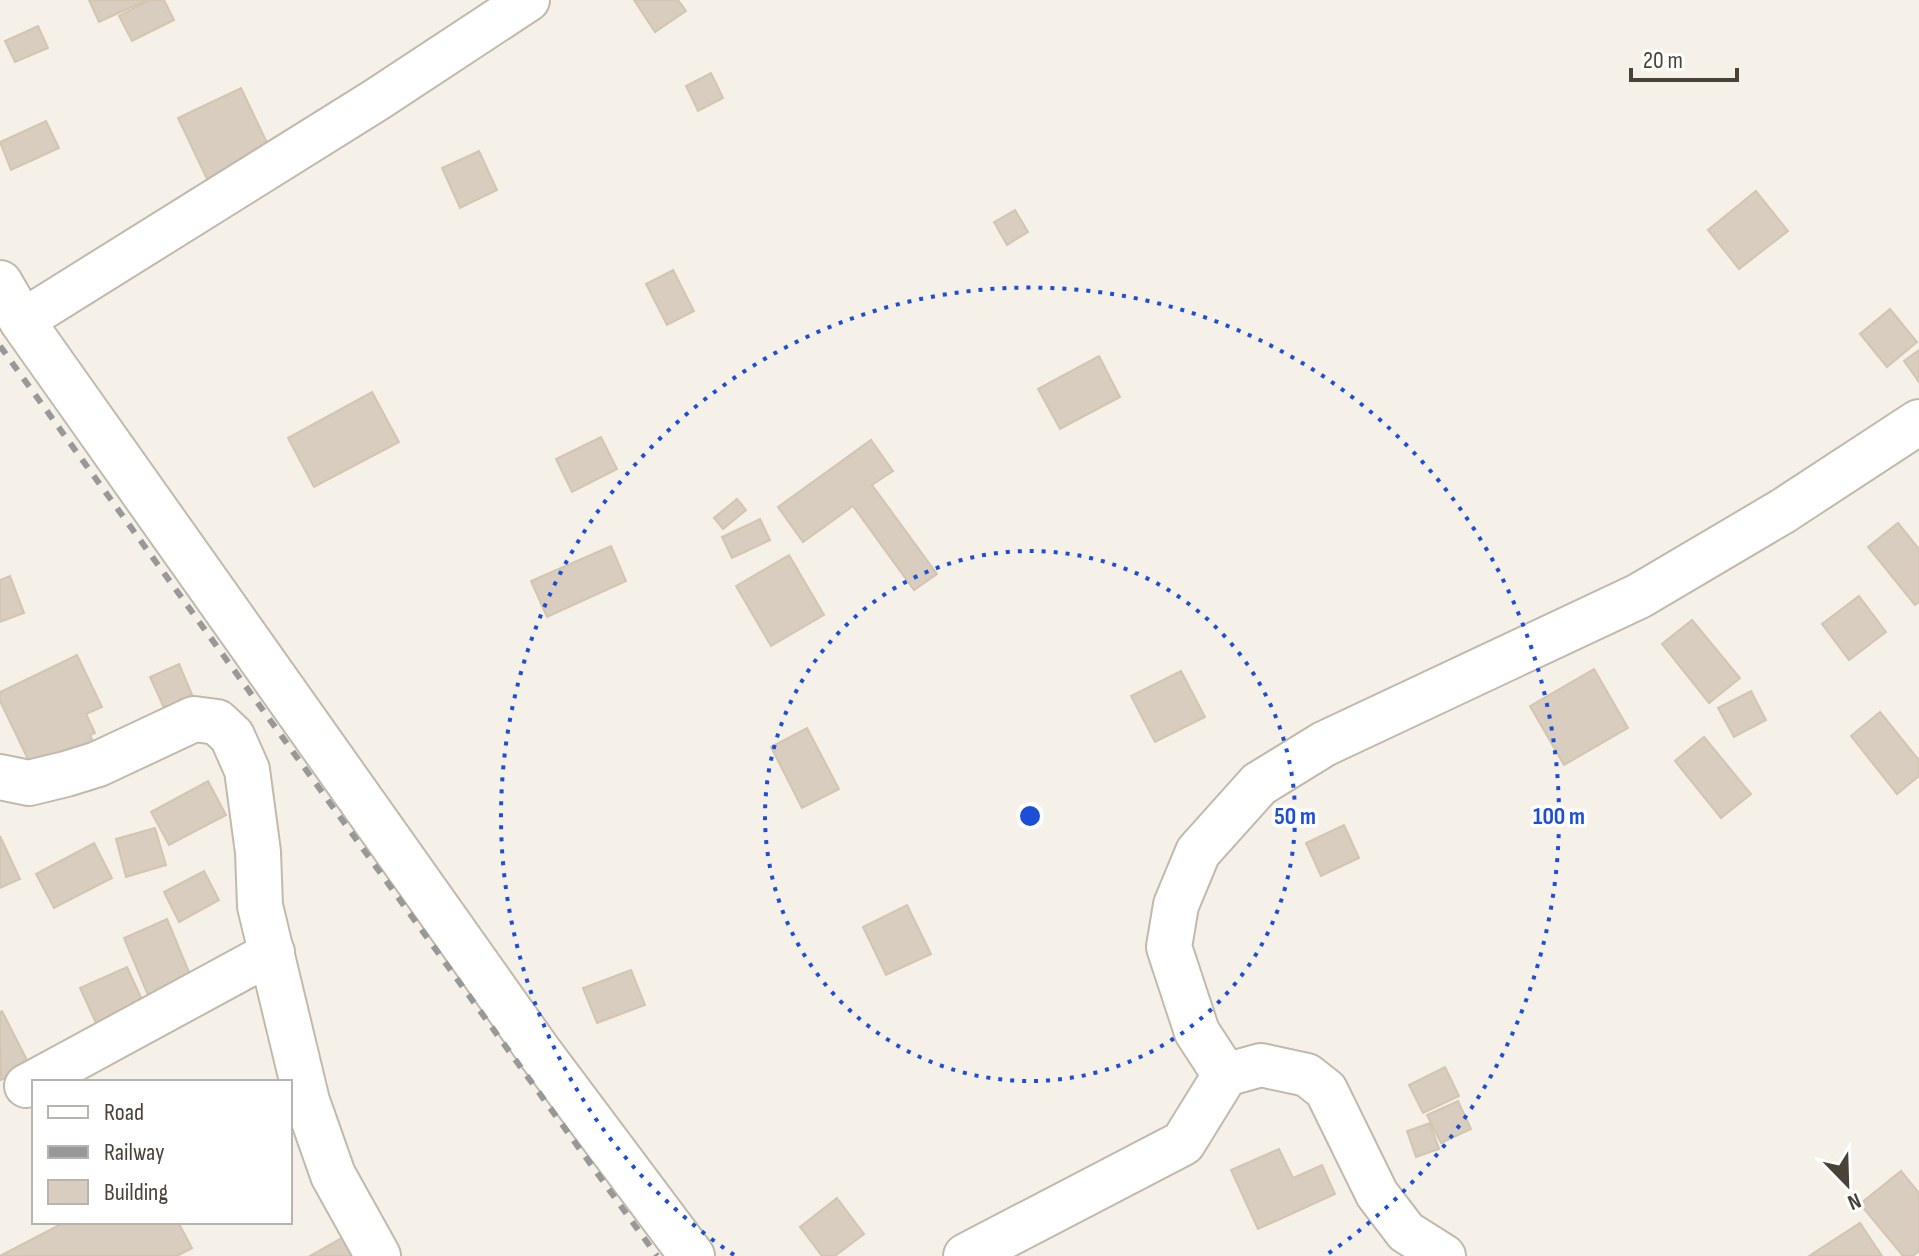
<svg xmlns="http://www.w3.org/2000/svg" width="1919" height="1256" viewBox="0 0 1919 1256" font-family="'Sofia Sans Condensed',sans-serif">
<style>
.building{fill:#d8cdbe;stroke:#d3c5b0;stroke-width:2}
.lines{fill:none;stroke-linecap:round;stroke-linejoin:round}
.minor-casing{stroke:#c2b9ab;stroke-width:46}
.tertiary-casing{stroke:#c2b9ab;stroke-width:48}
.minor{stroke:#fff;stroke-width:42}
.tertiary{stroke:#fff;stroke-width:44}
.rail{stroke:#989898;stroke-width:6;stroke-dasharray:10 10;stroke-linecap:butt}
.ring{fill:none;stroke:#1d4ed8;stroke-width:4;stroke-dasharray:4 8}
.centre{fill:#1d4ed8;stroke:#fff;stroke-width:4}
.ring-label{font-size:24px;text-anchor:middle;font-weight:bold;fill:#1d4ed8;stroke:#fff;stroke-width:7;stroke-linejoin:round;paint-order:stroke}
</style>
<rect width="100%" height="100%" fill="#f5f1e9"/>
<g class="building">
<path d="M 89,0 L 147,0 L 99,22 Z"/>
<path d="M 150,0 L 164,0 L 174,20 L 132,41 L 119,16 Z"/>
<path d="M 634,0 L 678,0 L 686,11 L 655,32 Z"/>
<path d="M 38,26 L 48,48 L 15,62 L 5,41 Z"/>
<path d="M 711,73 L 723,98 L 698,111 L 686,86 Z"/>
<path d="M 241,88 L 270,149 L 207,179 L 178,118 Z"/>
<path d="M 46,121 L 59,148 L 11,170 L 0,142 Z"/>
<path d="M 479,151 L 497,190 L 460,208 L 442,168 Z"/>
<path d="M 1756,191 L 1788,231 L 1739,269 L 1708,230 Z"/>
<path d="M 1015,210 L 1028,232 L 1007,245 L 994,222 Z"/>
<path d="M 673,270 L 694,311 L 667,325 L 646,284 Z"/>
<path d="M 1890,309 L 1917,342 L 1887,367 L 1860,334 Z"/>
<path d="M 1919,350 L 1919,382 L 1904,361 Z"/>
<path d="M 1099,356 L 1120,397 L 1060,429 L 1038,389 Z"/>
<path d="M 372,392 L 399,442 L 314,487 L 288,438 Z"/>
<path d="M 601,437 L 617,469 L 572,492 L 556,459 Z"/>
<path d="M 871,440 L 893,471 L 872,485 L 937,574 L 914,590 L 853,506 L 803,542 L 778,507 Z"/>
<path d="M 737,499 L 746,510 L 723,529 L 714,518 Z"/>
<path d="M 760,519 L 770,540 L 732,558 L 722,537 Z"/>
<path d="M 1898,523 L 1919,549 L 1919,602 L 1915,605 L 1868,547 Z"/>
<path d="M 611,546 L 626,581 L 547,617 L 531,581 Z"/>
<path d="M 789,555 L 824,615 L 771,646 L 736,586 Z"/>
<path d="M 10,576 L 24,613 L 0,622 L 0,580 Z"/>
<path d="M 1859,596 L 1886,632 L 1849,660 L 1822,624 Z"/>
<path d="M 1692,620 L 1740,678 L 1709,703 L 1662,644 Z"/>
<path d="M 77,655 L 102,707 L 86,714 L 95,733 L 90,735 L 97,750 L 37,778 L 0,701 L 0,692 Z"/>
<path d="M 179,664 L 193,697 L 165,710 L 150,677 Z"/>
<path d="M 1594,669 L 1628,728 L 1564,765 L 1530,706 Z"/>
<path d="M 1181,671 L 1205,717 L 1155,742 L 1131,696 Z"/>
<path d="M 1751,691 L 1766,720 L 1734,737 L 1718,708 Z"/>
<path d="M 1880,712 L 1919,760 L 1919,776 L 1897,794 L 1851,736 Z"/>
<path d="M 807,728 L 839,789 L 802,808 L 771,747 Z"/>
<path d="M 1704,737 L 1751,794 L 1721,818 L 1675,761 Z"/>
<path d="M 208,781 L 226,815 L 169,845 L 151,812 Z"/>
<path d="M 1344,825 L 1359,858 L 1321,876 L 1306,843 Z"/>
<path d="M 155,828 L 166,865 L 126,877 L 116,839 Z"/>
<path d="M 0,836 L 20,879 L 0,888 Z"/>
<path d="M 94,843 L 112,878 L 54,908 L 36,874 Z"/>
<path d="M 204,871 L 219,900 L 179,922 L 164,892 Z"/>
<path d="M 907,905 L 931,954 L 886,975 L 863,927 Z"/>
<path d="M 167,919 L 196,989 L 153,1007 L 124,938 Z"/>
<path d="M 127,967 L 149,1015 L 102,1036 L 80,988 Z"/>
<path d="M 631,970 L 645,1005 L 597,1023 L 583,988 Z"/>
<path d="M 2,1011 L 30,1066 L 1,1080 L 0,1012 Z"/>
<path d="M 1445,1067 L 1459,1096 L 1423,1113 L 1409,1085 Z"/>
<path d="M 1458,1101 L 1471,1129 L 1441,1143 L 1427,1115 Z"/>
<path d="M 1430,1123 L 1439,1149 L 1416,1157 L 1407,1131 Z"/>
<path d="M 1279,1149 L 1293,1178 L 1322,1165 L 1335,1194 L 1258,1229 L 1231,1170 Z"/>
<path d="M 1901,1171 L 1919,1193 L 1919,1251 L 1913,1256 L 1903,1256 L 1860,1204 Z"/>
<path d="M 837,1198 L 864,1234 L 835,1256 L 822,1256 L 800,1227 Z"/>
<path d="M 65,1222 L 178,1222 L 192,1248 L 177,1256 L 0,1256 Z"/>
<path d="M 1860,1223 L 1882,1256 L 1809,1256 Z"/>
<path d="M 345,1236 L 356,1256 L 310,1256 Z"/>
</g>
<g class="lines">
<defs>
<g id="minor">
<path d="M 22,321 L 376,100 L 528,0"/>
<path d="M 1225,1075 L 1261,1065 L 1307,1075 L 1326,1090 L 1377,1194 L 1406,1232 L 1444,1256"/>
<path d="M 26,1086 L 273,952"/>
</g>
<g id="tertiary">
<path d="M 0,283 L 22,321 L 540,1053 L 692,1256"/>
<path d="M 0,777 L 29,783 L 66,774 L 98,764 L 194,719 L 217,722 L 232,736 L 247,770 L 258,852 L 260,906 L 307,1101 L 333,1175 L 378,1256"/>
<path d="M 966,1256 L 1183,1143 L 1225,1075 L 1197,1032 L 1169,947 L 1176,905 L 1198,852 L 1259,784 L 1324,744 L 1639,596 L 1783,511 L 1919,422"/>
</g>
</defs>
<use href="#minor" class="minor-casing"/>
<use href="#tertiary" class="tertiary-casing"/>
<use href="#minor" class="minor"/>
<use href="#tertiary" class="tertiary"/>
<path class="rail" d="M 0,346 L 657,1256"/>
</g>
<g class="ring">
<circle cx="1030" cy="816" r="265"/>
<path d="M734 1255A529 529 0 1 1 1326 1255"/>
</g>
<circle cx="1030" cy="816" r="12" class="centre"/>
<g class="ring-label">
<text x="1295" y="824">50 m</text>
<text x="1559" y="824">100 m</text>
</g>
<rect x="32" y="1080" width="260" height="144" fill="#ffffff" stroke="#b7b3af" stroke-width="2"/>
<rect x="48" y="1106" width="40" height="12" fill="#ffffff" stroke="#b7b3af" stroke-width="2"/>
<text x="104" y="1120" font-size="24" fill="#4a4237">Road</text>
<rect x="48" y="1146" width="40" height="12" fill="#989898" stroke="#b7b3af" stroke-width="2"/>
<text x="104" y="1160" font-size="24" fill="#4a4237">Railway</text>
<rect x="48" y="1180" width="40" height="24" fill="#d8cdbe" stroke="#b7b3af" stroke-width="2"/>
<text x="104" y="1200" font-size="24" fill="#4a4237">Building</text>
<g transform="translate(1847 1184) rotate(157)" stroke="#ffffff" stroke-width="6" paint-order="stroke">
<path d="M0-6L14 30L0 20L-14 30Z" fill="#4a4237"/>
<text y="-12" font-size="22" font-weight="bold" text-anchor="middle" fill="#4a4237">N</text>
</g>
<path d="M1631 68v12h106v-12" fill="none" stroke="#4a4237" stroke-width="4"/>
<text x="1643" y="68" font-size="24" fill="#4a4237" stroke="#ffffff" stroke-width="6" paint-order="stroke">20 m</text>
</svg>
